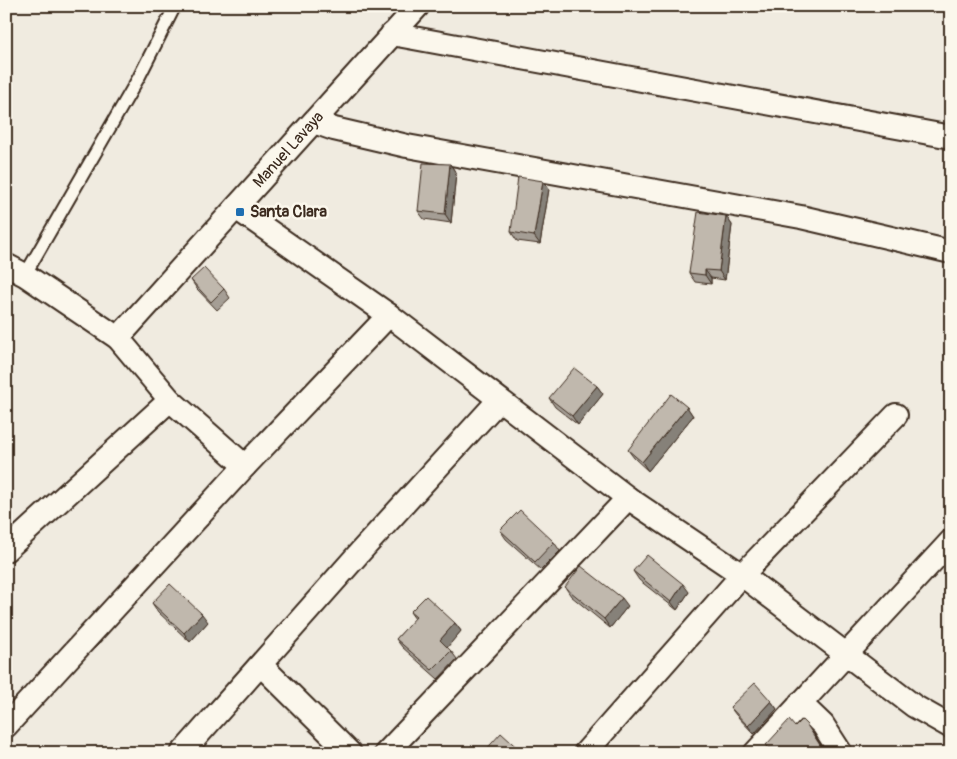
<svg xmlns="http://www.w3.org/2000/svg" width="957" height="759" viewBox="0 0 957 759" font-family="Pangolin,sans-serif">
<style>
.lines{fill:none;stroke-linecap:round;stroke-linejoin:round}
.service-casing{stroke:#3b2a1e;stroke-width:15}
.minor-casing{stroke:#3b2a1e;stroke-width:26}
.service{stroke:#fbf7ec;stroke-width:11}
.minor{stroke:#fbf7ec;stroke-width:22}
.wall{fill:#a59e95;stroke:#3b2a1e}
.shaded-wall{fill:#868179;stroke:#3b2a1e}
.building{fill:#c0b8ad;stroke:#3b2a1e}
.poi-dot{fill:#1f6fb2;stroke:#fbf7ec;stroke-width:2}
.labels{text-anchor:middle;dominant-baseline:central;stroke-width:5;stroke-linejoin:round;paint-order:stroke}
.street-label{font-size:16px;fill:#3b2a1e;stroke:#fbf7ec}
.poi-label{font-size:16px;font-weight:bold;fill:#3b2a1e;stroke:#fbf7ec;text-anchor:start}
</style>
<rect width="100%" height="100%" fill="#f0ebe0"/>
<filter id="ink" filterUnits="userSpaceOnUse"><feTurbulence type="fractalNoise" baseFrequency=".02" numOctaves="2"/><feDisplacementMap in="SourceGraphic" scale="10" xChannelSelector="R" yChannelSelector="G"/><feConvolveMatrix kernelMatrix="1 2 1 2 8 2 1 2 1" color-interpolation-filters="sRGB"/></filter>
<g filter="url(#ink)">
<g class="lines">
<defs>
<path id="service" d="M 25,275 L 139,77 L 175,6"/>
<g id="minor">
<path d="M 392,34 L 951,137"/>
<path d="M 314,122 L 334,129 L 407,146 L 801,217 L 951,252"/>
<path d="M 236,208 L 389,315 L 628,498 L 742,575 L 914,706 L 951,727"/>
<path d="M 6,265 L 25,275 L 118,338 L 170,400 L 245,466"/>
<path id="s1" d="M 118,338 L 418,6"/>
<path d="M 6,550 L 170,400"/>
<path d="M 261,665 L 350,753"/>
<path d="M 800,703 L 823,725 L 841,753"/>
<path d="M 6,726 L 245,466 L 389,315"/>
<path d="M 182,753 L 361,551 L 499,400"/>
<path d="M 386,753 L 628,498"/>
<path d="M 585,753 L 742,575 L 896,415"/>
<path d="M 755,753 L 951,541"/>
</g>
</defs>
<use href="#service" class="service-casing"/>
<use href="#minor" class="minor-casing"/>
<use href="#service" class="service"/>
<use href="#minor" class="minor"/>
</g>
<g class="wall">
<path d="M 450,164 L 456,173 L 451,223 L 424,219 L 418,211 Z"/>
<path d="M 549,189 L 540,244 L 517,241 L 511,232 Z"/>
<path d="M 726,216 L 732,225 L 725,280 L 711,278 L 711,284 L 695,282 L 689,273 Z"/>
<path d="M 191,280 L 224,289 L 230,298 L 217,310 L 197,289 Z"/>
<path d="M 597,386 L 603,394 L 578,425 L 555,407 L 549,398 Z"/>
<path d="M 687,407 L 693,416 L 648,471 L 634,458 L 628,450 Z"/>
<path d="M 500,530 L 554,542 L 560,551 L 541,570 L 506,539 Z"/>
<path d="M 633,571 L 689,592 L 677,610 L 639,580 Z"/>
<path d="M 565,587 L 628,606 L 610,628 L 571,596 Z"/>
<path d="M 152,603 L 208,622 L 190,642 L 158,612 Z"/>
<path d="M 410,612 L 455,623 L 461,631 L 447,647 L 451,651 L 457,659 L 438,679 L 402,647 L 396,639 L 415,619 Z"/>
<path d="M 771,701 L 777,709 L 754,734 L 736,715 L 730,707 Z"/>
</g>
<g class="shaded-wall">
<path d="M 450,164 L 456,173 L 451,223 L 445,214 Z"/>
<path d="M 543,181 L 549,189 L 540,244 L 534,236 Z"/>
<path d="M 726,216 L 732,225 L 725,280 L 719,271 Z"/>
<path d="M 705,270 L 711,278 L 711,284 L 705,275 Z"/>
<path d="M 597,386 L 603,394 L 578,425 L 572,416 Z"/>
<path d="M 687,407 L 693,416 L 648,471 L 642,462 Z"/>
<path d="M 683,584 L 689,592 L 677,610 L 671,602 Z"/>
<path d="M 622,598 L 628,606 L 610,628 L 604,619 Z"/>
<path d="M 202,614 L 208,622 L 190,642 L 184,633 Z"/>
<path d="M 455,623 L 461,631 L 446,649 L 440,640 Z"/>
<path d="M 771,701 L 777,709 L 754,734 L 748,726 Z"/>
<path d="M 807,725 L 813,733 L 825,753 L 813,753 Z"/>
</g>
<g class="building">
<path d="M 423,163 L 450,164 L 445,214 L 418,211 Z"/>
<path d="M 518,177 L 543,181 L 534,236 L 511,232 Z"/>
<path d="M 698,212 L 726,216 L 719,271 L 705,270 L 705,275 L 689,273 Z"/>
<path d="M 204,268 L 224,289 L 211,302 L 191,280 Z"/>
<path d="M 574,368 L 597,386 L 572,416 L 549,398 Z"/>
<path d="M 671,394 L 687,407 L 642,462 L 628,450 Z"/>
<path d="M 520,510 L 554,542 L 535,562 L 500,530 Z"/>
<path d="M 647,555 L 683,584 L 671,602 L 633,571 Z"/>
<path d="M 581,566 L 622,598 L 604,619 L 565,587 Z"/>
<path d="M 170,584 L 202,614 L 184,633 L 152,603 Z"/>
<path d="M 426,596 L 455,623 L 440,640 L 451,651 L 432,670 L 396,639 L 416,617 L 410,612 Z"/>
<path d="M 755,683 L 771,701 L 748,726 L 730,707 Z"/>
<path d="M 789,720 L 795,727 L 802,720 L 807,725 L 820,745 L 813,753 L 772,753 L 773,752 L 766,745 Z"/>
<path d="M 501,733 L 523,753 L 483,753 Z"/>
</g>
</g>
<rect class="poi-dot" x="235" y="207" width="10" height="10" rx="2.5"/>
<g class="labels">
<g class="street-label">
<text stroke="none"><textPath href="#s1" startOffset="254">Manuel Lavaya</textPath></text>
</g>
<g class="poi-label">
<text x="250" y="212">Santa Clara</text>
</g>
</g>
<rect width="957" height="759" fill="none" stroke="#fbf7ec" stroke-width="25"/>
<rect x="12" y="12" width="932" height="734" fill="none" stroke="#3b2a1e" stroke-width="2" filter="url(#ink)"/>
</svg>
